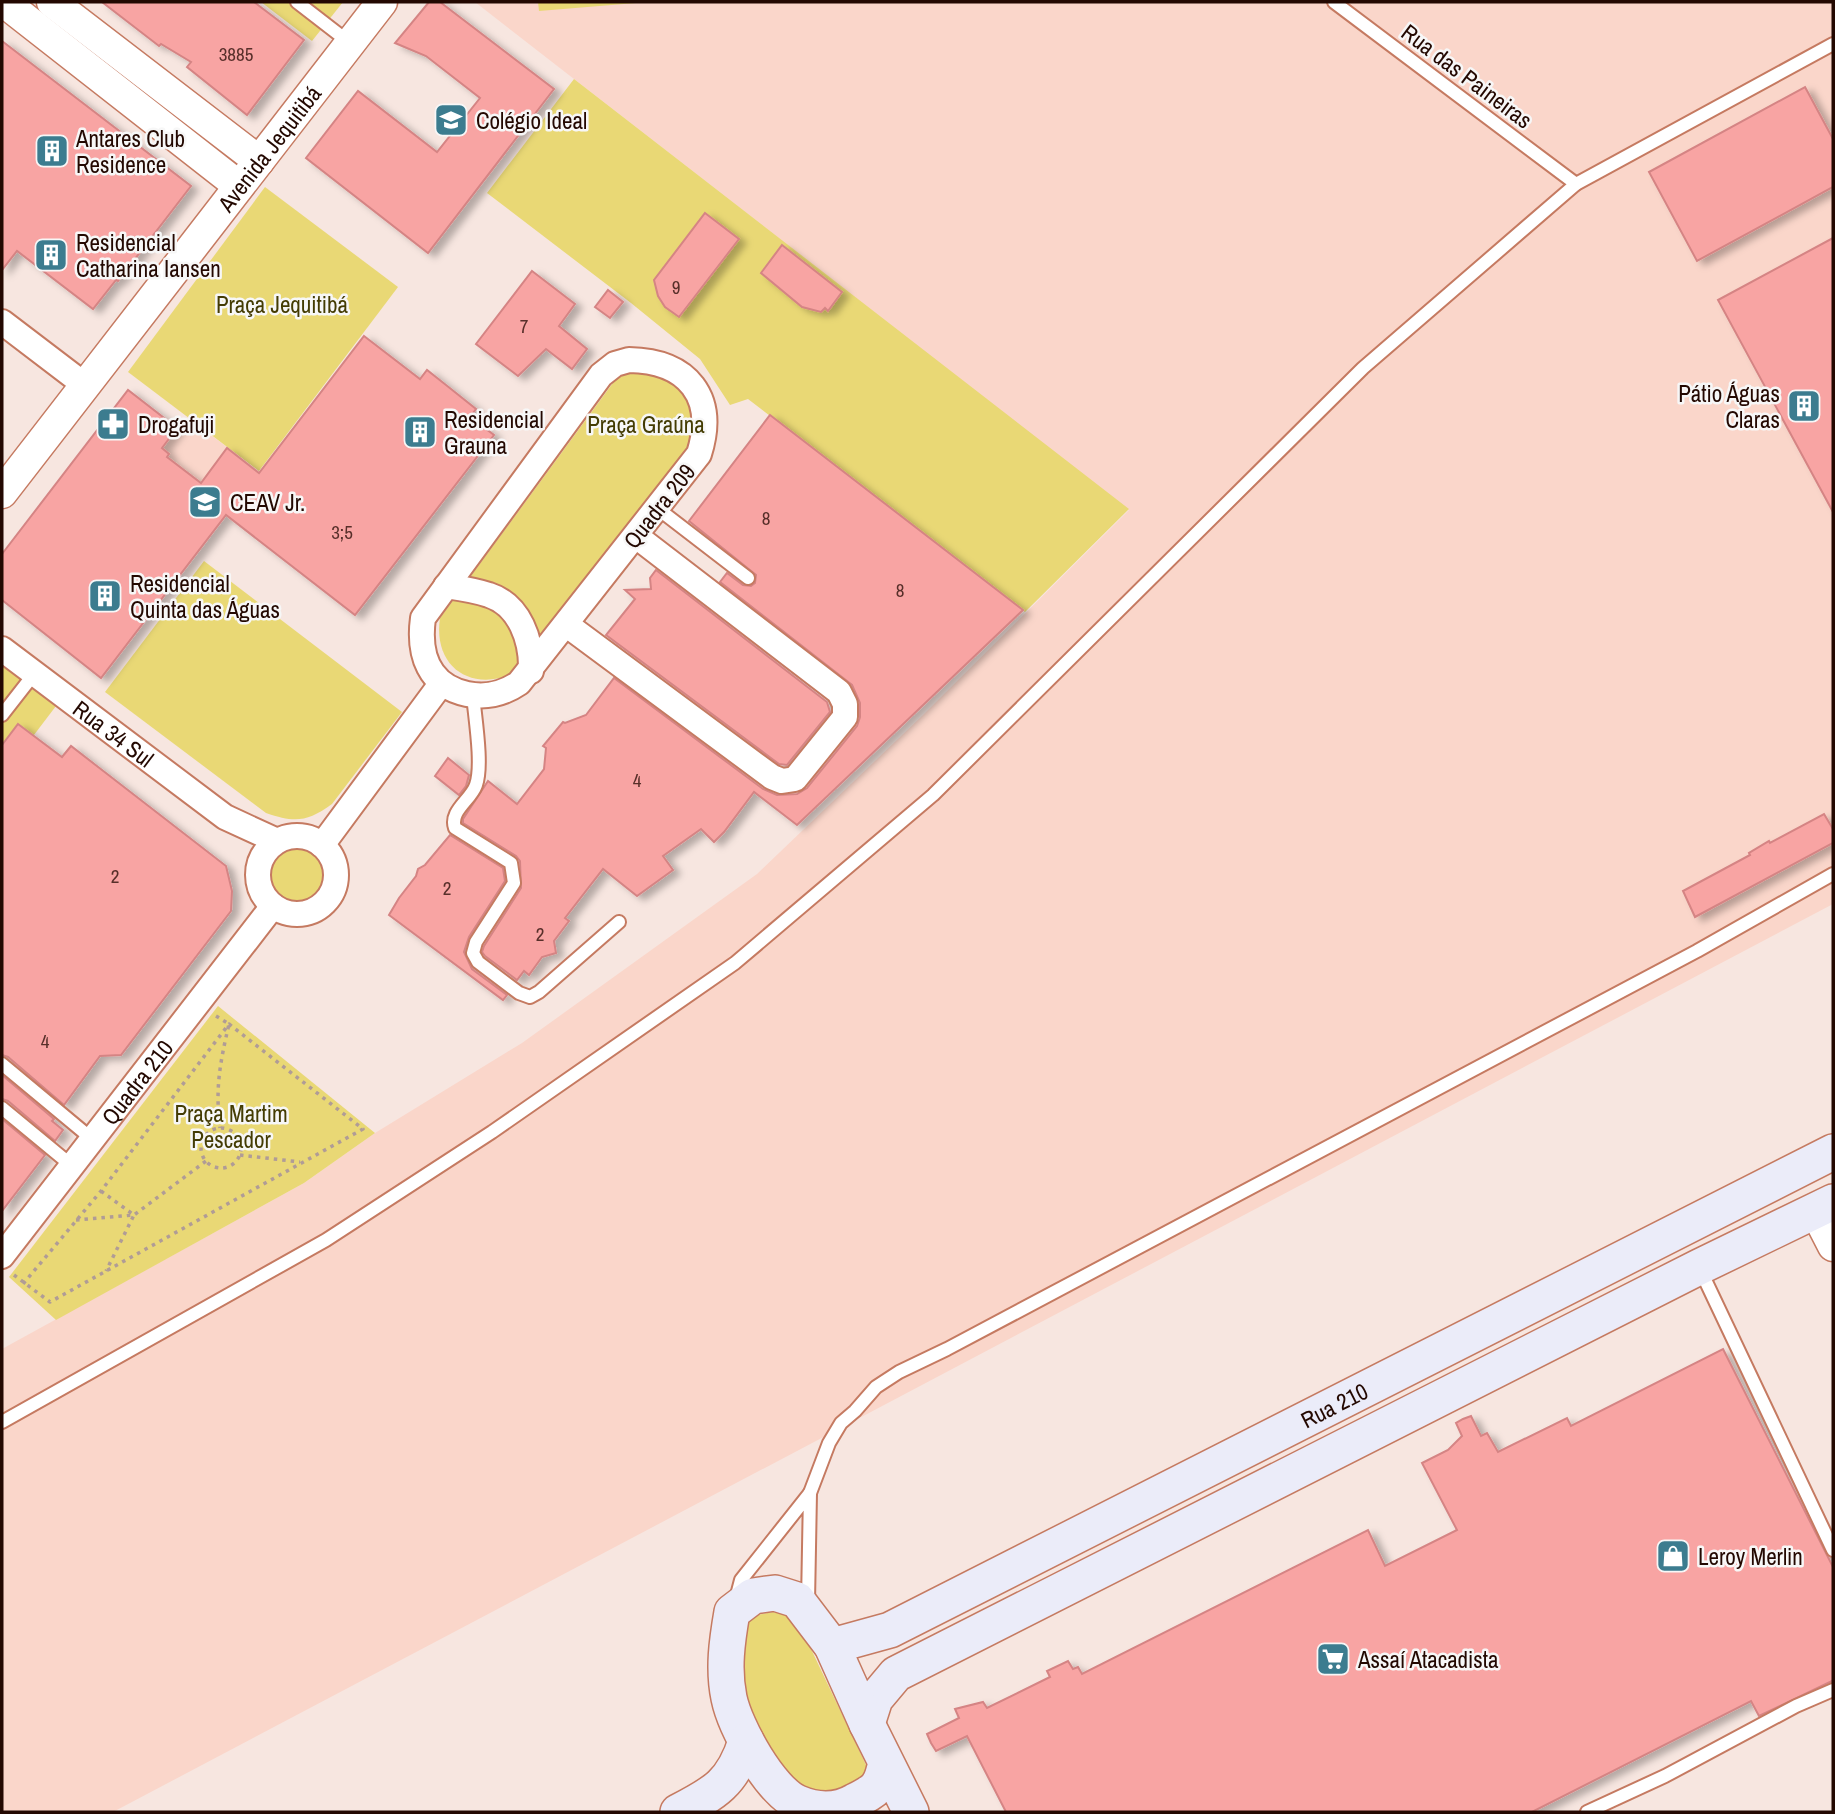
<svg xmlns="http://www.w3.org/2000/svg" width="1835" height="1814" viewBox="0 0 1835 1814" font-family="'Archivo Narrow',sans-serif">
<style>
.built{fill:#fad6ca}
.green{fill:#e9d875}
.building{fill:#f8a4a3;stroke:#d58484;stroke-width:2;filter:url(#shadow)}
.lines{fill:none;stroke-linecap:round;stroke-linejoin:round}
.service-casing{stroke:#c57a61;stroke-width:16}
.minor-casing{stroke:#c57a61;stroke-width:28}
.tertiary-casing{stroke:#c57a61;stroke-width:33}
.secondary-casing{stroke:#c57a61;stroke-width:38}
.path{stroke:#b09c96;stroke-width:3.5;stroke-dasharray:3.5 5;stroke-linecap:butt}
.service{stroke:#fff;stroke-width:12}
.minor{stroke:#fff;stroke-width:24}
.tertiary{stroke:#fff;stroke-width:30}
.secondary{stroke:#ebecf9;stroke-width:35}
.labels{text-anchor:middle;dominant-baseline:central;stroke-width:5;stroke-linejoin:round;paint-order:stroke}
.number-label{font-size:19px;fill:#582f2a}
.street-label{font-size:23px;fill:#230801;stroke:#f7f7f7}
.poi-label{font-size:23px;fill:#230801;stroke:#f7f7f7;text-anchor:start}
.park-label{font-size:23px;fill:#443c03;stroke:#f7f7f7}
</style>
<defs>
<filter id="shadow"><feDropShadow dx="7" dy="4" stdDeviation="3.5" flood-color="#0004"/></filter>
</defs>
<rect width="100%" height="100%" fill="#f7e6e0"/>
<g class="built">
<path d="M 475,2 L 1833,2 L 1833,904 L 113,1812 L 2,1812 L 2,1349 L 304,1183 L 375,1133 L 522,1043 L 757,874 L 922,716 L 1129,510 Z"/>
<path d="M 188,418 L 259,471 L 213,531 L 136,473 Z"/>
</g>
<g class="green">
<path d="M 261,2 L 343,2 L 312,41 Z"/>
<path d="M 538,2 L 648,2 L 539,11 Z"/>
<path d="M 574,79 L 1129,509 L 1025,612 L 748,399 L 730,405 L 700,359 L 631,303 L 487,193 Z"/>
<path d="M 265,187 L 398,287 L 259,471 L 128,372 Z"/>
<path d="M 633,369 L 648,369 L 691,391 L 698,441 L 510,675 C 467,691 433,664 440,618 L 618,376 Z"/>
<path d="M 204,561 L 402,712 L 332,804 C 307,822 295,823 266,813 L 105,692 Z"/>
<path d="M 2,664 L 56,706 L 2,777 Z"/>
<circle cx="300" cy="872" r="30"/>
<path d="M 218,1006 L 375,1133 L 304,1183 L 56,1320 L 9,1277 Z"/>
<path d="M 773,1612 L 790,1616 L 803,1632 L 867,1767 L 866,1781 L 819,1797 L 782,1775 L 743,1699 L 742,1627 L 757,1615 Z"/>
</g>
<g class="building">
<path d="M 102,2 L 254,2 L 304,40 L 247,115 L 187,67 L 191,62 L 161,44 L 159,46 Z"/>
<path d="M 429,2 L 440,2 L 554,89 L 428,253 L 306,158 L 358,91 L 437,152 L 480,98 L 426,56 L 395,43 Z"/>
<path d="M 2,41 L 191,186 L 118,281 L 116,280 L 93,309 L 17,251 L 2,270 Z"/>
<path d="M 1805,87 L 1833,139 L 1833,187 L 1697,261 L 1649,172 Z"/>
<path d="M 705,213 L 739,239 L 679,317 L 665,307 L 658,296 L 654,280 Z"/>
<path d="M 1833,238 L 1833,512 L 1718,300 Z"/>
<path d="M 782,245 L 842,292 L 828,311 L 825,308 L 821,312 L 802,307 L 761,273 Z"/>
<path d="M 532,271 L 575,304 L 559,326 L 587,349 L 572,369 L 546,349 L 518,376 L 476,344 Z"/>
<path d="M 608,290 L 623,302 L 610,318 L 595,307 Z"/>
<path d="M 364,336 L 420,379 L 427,370 L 446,385 L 476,409 L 470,417 L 494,435 L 355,615 L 226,515 L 101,678 L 2,600 L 2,554 L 128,390 L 177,428 L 162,448 L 169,454 L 167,457 L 201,483 L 227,448 L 259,473 Z"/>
<path d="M 770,415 L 1023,610 L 797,825 L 754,792 L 724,832 L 714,842 L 701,829 L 663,856 L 673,870 L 637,896 L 603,869 L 565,918 L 569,921 L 554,941 L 556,953 L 542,957 L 529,975 L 524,971 L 517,980 L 485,956 L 482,952 L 484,946 L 521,888 L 520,861 L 516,856 L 463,823 L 463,819 L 488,781 L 517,804 L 544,769 L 546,748 L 543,746 L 563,722 L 565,723 L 586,715 L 614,678 L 763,789 L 777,795 L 797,794 L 807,788 L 857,726 L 860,717 L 860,703 L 852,685 L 720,582 L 727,573 L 743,585 L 751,586 L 755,583 L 756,575 L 689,521 Z"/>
<path d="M 656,570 L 827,702 L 830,712 L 787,765 L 779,764 L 606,635 L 635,599 L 625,590 L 651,589 L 650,578 Z"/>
<path d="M 18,724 L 62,757 L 71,746 L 226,866 L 232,891 L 231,911 L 121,1055 L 100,1056 L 64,1105 L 8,1057 L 2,1055 L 2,745 Z"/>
<path d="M 448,758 L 469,775 L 466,786 L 459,795 L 435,776 Z"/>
<path d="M 1824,814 L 1833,829 L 1833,843 L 1695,917 L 1683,891 L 1750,855 L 1749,853 L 1769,841 L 1770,843 Z"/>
<path d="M 450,835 L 503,868 L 505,881 L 469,937 L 464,952 L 472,969 L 507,995 L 503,1000 L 389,915 L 399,898 L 416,876 L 418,869 L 425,865 Z"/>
<path d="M 2,1075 L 54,1119 L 52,1121 L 63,1130 L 55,1141 L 8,1101 L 2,1099 Z"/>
<path d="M 2,1119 L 45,1155 L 2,1211 Z"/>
<path d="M 1723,1349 L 1833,1567 L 1833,1680 L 1830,1682 L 1759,1716 L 1751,1701 L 1532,1812 L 1006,1812 L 967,1736 L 936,1751 L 931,1743 L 927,1734 L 959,1718 L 955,1709 L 983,1702 L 987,1708 L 1050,1677 L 1047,1671 L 1068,1661 L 1073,1669 L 1078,1667 L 1082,1674 L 1368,1530 L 1385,1566 L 1457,1530 L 1422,1463 L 1448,1450 L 1462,1436 L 1456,1423 L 1463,1419 L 1471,1416 L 1481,1436 L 1487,1433 L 1498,1452 L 1567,1418 L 1571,1426 Z"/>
</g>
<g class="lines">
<defs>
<g id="service">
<path d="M 297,2 L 350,43"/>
<path d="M 1334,2 L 1576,184"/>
<path d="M 657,508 L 748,578"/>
<path d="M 473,695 C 475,718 483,765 476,785 C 471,800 449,811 455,828 L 511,863 L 514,883 L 476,942 L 473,953 L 478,962 L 519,993 L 530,997 L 539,992 L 619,922"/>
<path d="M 2,715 L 34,674"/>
<path d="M 2,1064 L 92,1139"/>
<path d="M 2,1108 L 71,1165"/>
<path d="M 1699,1267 L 1833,1550"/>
<path d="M 2,1422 L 326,1240 L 492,1132 L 735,963 L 933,795 L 1363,368 L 1576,184 L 1833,44"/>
<path d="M 810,1493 L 829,1443 L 841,1423 L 855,1411 L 876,1387 L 899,1372 L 947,1349 L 1697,951 L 1833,874"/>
<path d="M 736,1599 L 741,1580 L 810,1493 L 808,1602"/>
<path d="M 1587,1812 L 1665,1776 L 1796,1706 L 1833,1690"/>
</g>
<g id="minor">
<path d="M 2,322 L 86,386"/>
<path d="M 629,360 C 688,361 717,397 699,454 L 519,683 C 503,694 487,698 467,694 C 429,686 418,655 423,618 L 601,375 L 615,364 Z"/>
<path d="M 446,586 C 460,588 475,590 489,595 C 520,605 532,641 531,671"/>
<path d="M 567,625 L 772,777 L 782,781 L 795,779 L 845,717 L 845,704 L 839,692 L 636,536"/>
<path id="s1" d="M 2,649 L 225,817 L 277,841"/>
<circle cx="297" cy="875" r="39"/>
<path d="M 322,845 L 441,684"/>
<path id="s2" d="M 2,1256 L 273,906"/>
</g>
<g id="tertiary">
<path d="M 4,2 L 239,186"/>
<path d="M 52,2 L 259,161"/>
<path id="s3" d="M 2,493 L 382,2"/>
<path d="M 1815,1211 L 1833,1246"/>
</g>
<g id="secondary">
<path id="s4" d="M 832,1646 L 890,1630 L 1833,1152"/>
<path d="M 867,1724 L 875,1699 L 896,1674 L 1699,1267 L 1833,1202"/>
<path d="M 886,1762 C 881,1787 877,1790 855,1801 C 838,1811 817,1811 798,1803 C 770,1791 735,1727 729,1698 C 723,1669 727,1641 732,1612 L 753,1596 L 775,1593 L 797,1600 L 832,1646 L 867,1724 L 911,1812"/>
<path d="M 678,1812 C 715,1793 733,1783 746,1741"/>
</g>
</defs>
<use href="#service" class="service-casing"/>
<use href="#minor" class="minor-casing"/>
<use href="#tertiary" class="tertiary-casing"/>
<use href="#secondary" class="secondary-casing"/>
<g class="path">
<path d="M 216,1016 L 229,1024 C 220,1063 215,1088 220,1128"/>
<circle cx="221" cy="1148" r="20"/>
<path d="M 240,1155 L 300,1162"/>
<path d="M 101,1191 L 134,1215 L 106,1271"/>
<path d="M 76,1220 L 134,1215 L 206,1161"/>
<path d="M 14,1275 L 50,1302 L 363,1129 L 229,1024 L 101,1191 L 23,1284"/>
</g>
<use href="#service" class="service"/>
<use href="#minor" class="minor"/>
<use href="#tertiary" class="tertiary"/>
<use href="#secondary" class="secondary"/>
</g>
<defs>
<symbol id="school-square" viewBox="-11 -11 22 22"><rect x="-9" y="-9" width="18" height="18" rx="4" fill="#3c7c8f" stroke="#f7f7f7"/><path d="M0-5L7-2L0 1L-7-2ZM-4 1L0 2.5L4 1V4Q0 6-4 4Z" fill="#fff"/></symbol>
<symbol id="building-square" viewBox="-11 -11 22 22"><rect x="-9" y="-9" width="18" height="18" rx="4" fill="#3c7c8f" stroke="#f7f7f7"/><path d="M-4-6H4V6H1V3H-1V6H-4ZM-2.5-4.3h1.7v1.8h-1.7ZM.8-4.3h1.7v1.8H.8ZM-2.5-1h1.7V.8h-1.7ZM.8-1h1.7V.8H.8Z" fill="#fff"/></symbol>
<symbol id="pharmacy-square" viewBox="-11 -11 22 22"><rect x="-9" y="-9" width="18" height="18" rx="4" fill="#3c7c8f" stroke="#f7f7f7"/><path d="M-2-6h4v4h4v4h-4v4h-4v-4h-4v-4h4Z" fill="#fff"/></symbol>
<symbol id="shop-square" viewBox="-11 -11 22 22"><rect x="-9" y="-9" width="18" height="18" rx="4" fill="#3c7c8f" stroke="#f7f7f7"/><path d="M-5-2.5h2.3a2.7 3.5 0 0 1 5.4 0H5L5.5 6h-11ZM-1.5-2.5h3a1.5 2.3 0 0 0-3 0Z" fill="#fff"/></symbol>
<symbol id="supermarket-square" viewBox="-11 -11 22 22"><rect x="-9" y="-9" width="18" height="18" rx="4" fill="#3c7c8f" stroke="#f7f7f7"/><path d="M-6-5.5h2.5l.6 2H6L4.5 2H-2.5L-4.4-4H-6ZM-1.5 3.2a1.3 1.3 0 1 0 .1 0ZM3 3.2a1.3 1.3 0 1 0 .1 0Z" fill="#fff"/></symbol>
</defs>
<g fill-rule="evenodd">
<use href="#school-square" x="432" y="101" width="38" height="38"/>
<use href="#building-square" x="33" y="132" width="38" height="38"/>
<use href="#building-square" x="32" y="236" width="38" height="38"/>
<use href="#building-square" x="1785" y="387" width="38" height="38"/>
<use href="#pharmacy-square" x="94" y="405" width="38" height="38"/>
<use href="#building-square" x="401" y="413" width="38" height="38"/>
<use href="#school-square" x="186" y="483" width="38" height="38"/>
<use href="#building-square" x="86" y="577" width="38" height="38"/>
<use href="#shop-square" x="1654" y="1537" width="38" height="38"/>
<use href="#supermarket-square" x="1314" y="1640" width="38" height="38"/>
</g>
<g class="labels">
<g class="number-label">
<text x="236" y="54">3885</text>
<text x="676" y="287">9</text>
<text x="524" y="326">7</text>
<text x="766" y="518">8</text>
<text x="342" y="532">3;5</text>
<text x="900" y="590">8</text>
<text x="637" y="780">4</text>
<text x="115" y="876">2</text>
<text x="447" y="888">2</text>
<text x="540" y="934">2</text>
<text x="45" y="1041">4</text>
</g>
<g class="street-label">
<text transform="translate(1467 76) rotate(37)">Rua das Paineiras</text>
<text stroke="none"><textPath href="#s3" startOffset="436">Avenida Jequitibá</textPath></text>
<text transform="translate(659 506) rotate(-52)">Quadra 209</text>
<text stroke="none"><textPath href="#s1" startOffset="140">Rua 34 Sul</textPath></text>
<text stroke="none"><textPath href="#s2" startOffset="220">Quadra 210</textPath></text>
<text stroke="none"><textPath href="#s4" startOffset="558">Rua 210</textPath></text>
</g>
<g class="poi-label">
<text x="476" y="120">Colégio Ideal</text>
<text x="76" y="138">Antares Club<tspan x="76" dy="26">Residence</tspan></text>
<text x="76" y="242">Residencial<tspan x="76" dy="26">Catharina Iansen</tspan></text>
<text x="1780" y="393" text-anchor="end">Pátio Águas<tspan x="1780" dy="26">Claras</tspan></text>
<text x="444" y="419">Residencial<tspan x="444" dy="26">Grauna</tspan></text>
<text x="138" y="424">Drogafuji</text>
<text x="230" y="502">CEAV Jr.</text>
<text x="130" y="583">Residencial<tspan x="130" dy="26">Quinta das Águas</tspan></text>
<text x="1698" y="1556">Leroy Merlin</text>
<text x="1358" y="1659">Assaí Atacadista</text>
</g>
<g class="park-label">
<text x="282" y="304">Praça Jequitibá</text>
<text x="646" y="424">Praça Graúna</text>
<text x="231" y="1113">Praça Martim<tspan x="231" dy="26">Pescador</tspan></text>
</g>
</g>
<rect width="1835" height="1814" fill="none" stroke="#230801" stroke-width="7"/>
</svg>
